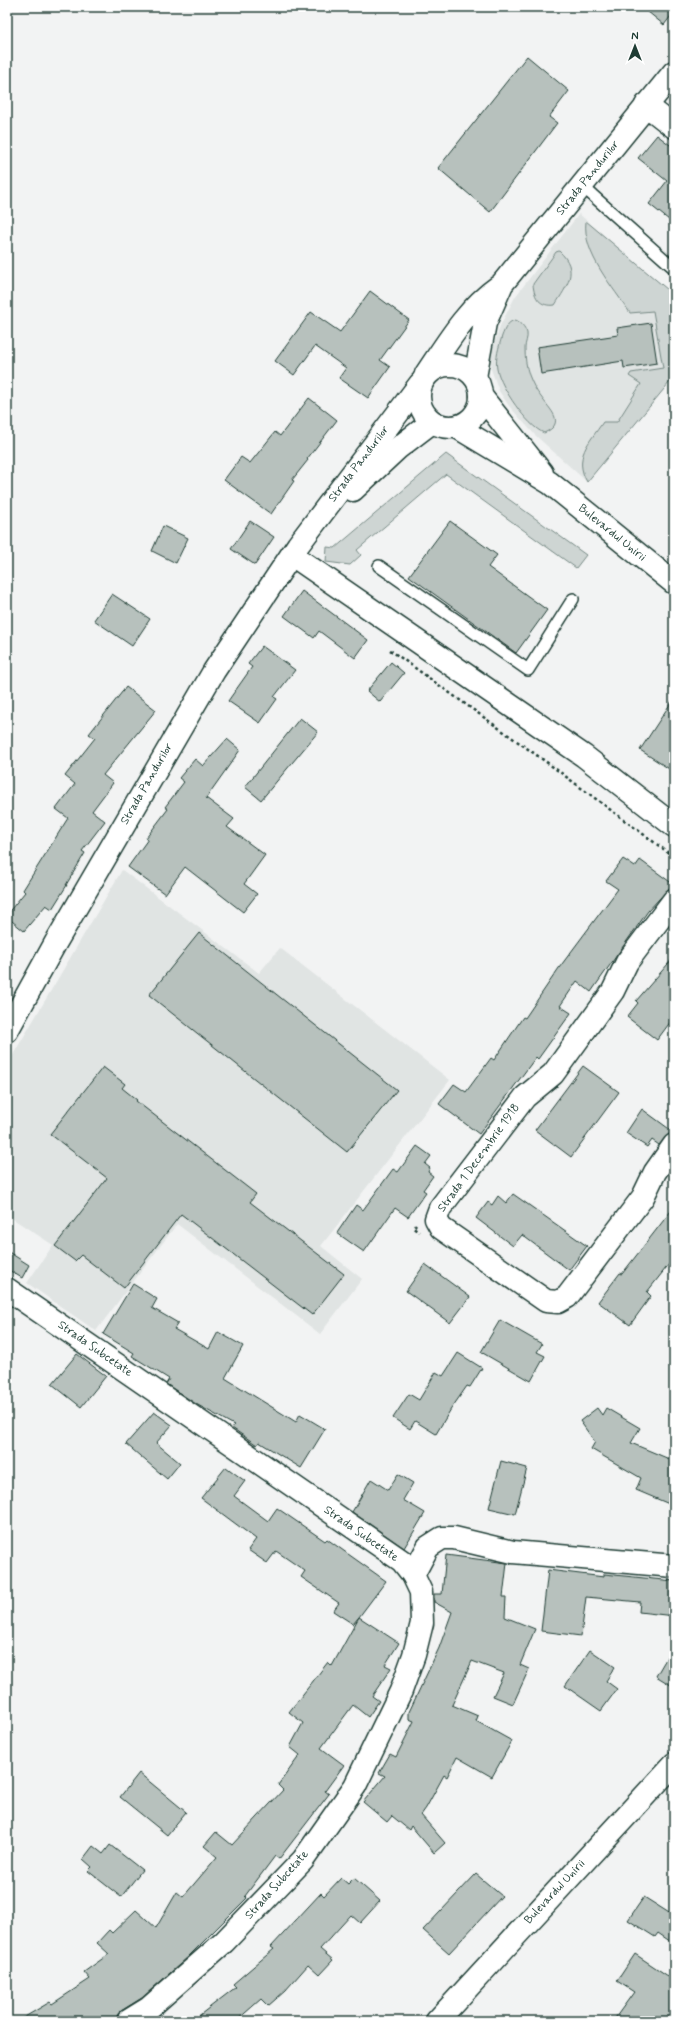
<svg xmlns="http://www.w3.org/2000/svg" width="681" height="2028" viewBox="0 0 681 2028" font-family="Mynerve,sans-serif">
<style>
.built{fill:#e0e4e3}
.green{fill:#ced5d3;stroke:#768984}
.building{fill:#b7c1bd;stroke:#1f3d34}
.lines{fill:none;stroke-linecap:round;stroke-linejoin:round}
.lane-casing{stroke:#1f3d34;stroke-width:14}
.street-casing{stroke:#1f3d34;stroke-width:25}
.secondary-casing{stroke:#1f3d34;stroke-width:25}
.highway-casing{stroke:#1f3d34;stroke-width:25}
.path{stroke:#1f3d34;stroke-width:2.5;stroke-dasharray:3 3;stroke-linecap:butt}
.lane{stroke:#fff;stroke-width:11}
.street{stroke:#fff;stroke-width:22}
.secondary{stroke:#fff;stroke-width:22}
.highway{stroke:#fff;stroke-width:22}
.labels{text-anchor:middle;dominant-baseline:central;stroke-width:3;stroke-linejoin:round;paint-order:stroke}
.street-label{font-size:12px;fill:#1f3d34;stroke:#fff}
</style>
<rect width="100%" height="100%" fill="#f2f3f3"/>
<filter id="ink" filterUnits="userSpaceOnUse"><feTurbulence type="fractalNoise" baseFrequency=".025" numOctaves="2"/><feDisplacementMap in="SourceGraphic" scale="8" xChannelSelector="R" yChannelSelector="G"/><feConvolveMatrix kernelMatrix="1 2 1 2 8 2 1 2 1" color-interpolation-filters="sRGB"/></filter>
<g filter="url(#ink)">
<g class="built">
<path d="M 579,214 L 674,295 L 674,377 L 587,482 L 535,435 L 509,406 L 499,391 L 491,369 L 492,351 L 500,326 L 515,297 Z"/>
<path d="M 122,870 L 259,973 L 280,948 L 450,1080 L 321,1246 L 362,1279 L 320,1334 L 177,1224 L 96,1331 L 27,1283 L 53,1245 L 7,1215 L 7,1065 Z"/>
</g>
<g class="green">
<path d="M 586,221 L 674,295 L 674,377 L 587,482 C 573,457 589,443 603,422 L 617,422 L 641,384 L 629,376 L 631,373 L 663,368 L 653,311 L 630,313 C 614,288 582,254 586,221 Z"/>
<path d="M 559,251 C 580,270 567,286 555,305 C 540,307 534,298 533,284 L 556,252 Z"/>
<path d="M 515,320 C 520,321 525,327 527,333 C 528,338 525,343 525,348 C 525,358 526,366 529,375 C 532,383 536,391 541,397 C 550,410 567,423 544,433 C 527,426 501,388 497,369 C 495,358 499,347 502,336 C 505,329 507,322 515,320 Z"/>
<path d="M 446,454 L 586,555 L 576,568 L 446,474 L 357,550 L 361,555 L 350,565 L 326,562 L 327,547 L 335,548 Z"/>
</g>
<g class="building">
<path d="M 642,7 L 674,7 L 674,12 L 664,25 Z"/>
<path d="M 527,56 L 569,91 L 549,117 L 557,123 L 490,212 L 438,168 Z"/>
<path d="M 657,135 L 674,148 L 674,224 L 649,204 L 667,181 L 638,158 Z"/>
<path d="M 370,291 L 409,320 L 380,360 L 390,367 L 368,398 L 339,378 L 346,368 L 315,346 L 294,375 L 275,361 L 311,312 L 340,332 Z"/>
<path d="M 651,323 L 657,363 L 624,368 L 623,361 L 541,374 L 537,347 L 618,335 L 617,328 Z"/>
<path d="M 309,398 L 337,420 L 307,459 L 308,460 L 292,480 L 294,481 L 271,514 L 224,480 L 241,457 L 250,463 L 275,432 L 280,436 Z"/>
<path d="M 250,521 L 274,537 L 255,565 L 231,549 Z"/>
<path d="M 450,521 L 497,555 L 488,567 L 547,610 L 516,653 L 409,576 Z"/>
<path d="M 163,526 L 188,538 L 176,563 L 152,551 Z"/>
<path d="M 302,591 L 368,640 L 355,658 L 319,631 L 314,638 L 284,616 Z"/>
<path d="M 112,594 L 150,619 L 132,646 L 94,620 Z"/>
<path d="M 262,646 L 295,670 L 274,697 L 277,699 L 260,723 L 228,701 L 252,667 L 248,664 Z"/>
<path d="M 391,662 L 404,673 L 380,702 L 367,691 Z"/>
<path d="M 126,687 L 156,710 L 103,775 L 113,783 L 92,811 L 105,821 L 82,851 L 85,853 L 66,885 L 67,885 L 52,909 L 46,905 L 24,931 L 7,917 L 7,914 L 25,892 L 23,890 L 68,818 L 56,809 L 75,784 L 65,776 L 95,738 L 89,734 Z"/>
<path d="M 674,698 L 674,772 L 640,750 Z"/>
<path d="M 300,718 L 318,732 L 261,800 L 245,787 Z"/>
<path d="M 227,739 L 240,750 L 206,798 L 234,819 L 227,827 L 265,855 L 244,884 L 257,894 L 243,912 L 185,867 L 165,894 L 128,867 L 148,839 L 146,838 L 168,809 L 165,807 L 184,782 L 179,778 L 195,759 L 203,766 Z"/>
<path d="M 623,859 L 635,867 L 640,860 L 673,884 L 648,911 L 591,992 L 577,981 L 560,1006 L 571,1013 L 538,1059 L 536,1057 L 479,1134 L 439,1104 L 454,1084 L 466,1092 L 491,1058 L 494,1060 L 523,1017 L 525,1018 L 559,968 L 618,889 L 606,881 Z"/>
<path d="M 199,933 L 397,1090 L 347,1152 L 149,995 Z"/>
<path d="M 674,957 L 674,1017 L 657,1040 L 627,1017 L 638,1003 L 636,1001 Z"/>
<path d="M 583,1066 L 619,1092 L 571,1157 L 535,1130 Z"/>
<path d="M 103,1067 L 125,1084 L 122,1088 L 137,1100 L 136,1101 L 256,1194 L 250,1202 L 344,1274 L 312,1315 L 181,1214 L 124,1288 L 81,1255 L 75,1261 L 55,1246 L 107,1178 L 50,1134 Z"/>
<path d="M 642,1109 L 672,1131 L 659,1145 L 652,1140 L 647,1147 L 626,1133 Z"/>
<path d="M 417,1146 L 431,1156 L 425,1164 L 430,1168 L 428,1172 L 433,1176 L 423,1190 L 426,1192 L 408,1217 L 395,1208 L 364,1252 L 337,1233 L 356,1205 L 363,1210 L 393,1169 L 398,1172 Z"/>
<path d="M 513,1194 L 587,1246 L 569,1270 L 522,1235 L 513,1246 L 476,1218 L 488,1202 L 492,1205 L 498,1196 L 506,1203 Z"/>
<path d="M 674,1207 L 674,1258 L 647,1292 L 651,1296 L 630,1325 L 598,1302 L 620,1273 L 622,1274 Z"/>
<path d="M 7,1251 L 29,1265 L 22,1278 L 7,1269 Z"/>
<path d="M 425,1264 L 470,1297 L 450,1323 L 406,1291 Z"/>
<path d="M 133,1284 L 157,1299 L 152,1308 L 178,1323 L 174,1329 L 209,1349 L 218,1332 L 243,1346 L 225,1378 L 296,1422 L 300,1414 L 325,1429 L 301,1468 L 259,1442 L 257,1445 L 232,1428 L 234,1425 L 196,1404 L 166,1384 L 169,1379 L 132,1356 L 134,1353 L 103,1334 Z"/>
<path d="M 500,1320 L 542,1344 L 537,1352 L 545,1356 L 531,1381 L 481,1352 Z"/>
<path d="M 458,1353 L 482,1368 L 470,1387 L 467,1386 L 451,1409 L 436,1434 L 415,1421 L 410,1429 L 393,1418 L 409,1394 L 419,1400 L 436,1372 L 443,1376 Z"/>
<path d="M 77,1354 L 106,1376 L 81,1407 L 52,1384 Z"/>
<path d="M 597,1408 L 602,1415 L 606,1408 L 640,1428 L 631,1443 L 674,1461 L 674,1506 L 636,1490 L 641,1478 L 591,1449 L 595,1442 L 580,1421 Z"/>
<path d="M 154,1412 L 172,1425 L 156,1443 L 180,1463 L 167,1479 L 126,1444 Z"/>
<path d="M 501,1461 L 527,1468 L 515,1514 L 489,1508 Z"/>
<path d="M 226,1467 L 245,1481 L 234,1496 L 268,1521 L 277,1508 L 325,1541 L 327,1539 L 386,1581 L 359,1617 L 399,1643 L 385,1665 L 391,1668 L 372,1696 L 379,1701 L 368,1717 L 353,1705 L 321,1748 L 344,1765 L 325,1791 L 329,1794 L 279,1859 L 275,1856 L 245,1896 L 247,1898 L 188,1957 L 142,1998 L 121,2011 L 115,2021 L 18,2021 L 50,2002 L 52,2004 L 90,1979 L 84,1972 L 109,1954 L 97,1943 L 109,1930 L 112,1933 L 136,1910 L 156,1928 L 177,1892 L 183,1897 L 217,1857 L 204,1846 L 216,1832 L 232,1845 L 283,1790 L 278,1785 L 300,1755 L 290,1747 L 303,1723 L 289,1712 L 328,1662 L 332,1666 L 359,1617 L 353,1624 L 333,1611 L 339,1603 L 301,1577 L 305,1571 L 276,1551 L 267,1563 L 248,1550 L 256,1539 L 201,1498 Z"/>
<path d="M 398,1474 L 413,1483 L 403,1500 L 425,1513 L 404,1548 L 352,1512 L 371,1479 L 388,1490 Z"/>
<path d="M 446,1555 L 507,1563 L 503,1597 L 506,1597 L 505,1617 L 535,1629 L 520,1665 L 529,1669 L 513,1704 L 493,1696 L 504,1673 L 472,1661 L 452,1705 L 478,1716 L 476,1721 L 512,1741 L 492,1777 L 457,1757 L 447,1777 L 444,1775 L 426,1808 L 421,1815 L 445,1843 L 434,1853 L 411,1826 L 409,1830 L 392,1816 L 387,1822 L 363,1802 L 385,1776 L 379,1773 L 390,1754 L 396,1757 L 414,1721 L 409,1719 L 409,1712 L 439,1648 L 452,1612 L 434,1602 L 434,1594 L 442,1594 Z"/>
<path d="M 548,1570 L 604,1577 L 604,1574 L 674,1581 L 674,1616 L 639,1612 L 640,1602 L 586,1597 L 581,1636 L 541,1631 Z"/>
<path d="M 674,1645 L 674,1687 L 656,1676 Z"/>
<path d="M 590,1650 L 615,1667 L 606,1681 L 617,1689 L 601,1711 L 565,1686 Z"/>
<path d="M 139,1773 L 186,1812 L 167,1835 L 120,1797 Z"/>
<path d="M 110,1845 L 142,1870 L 121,1897 L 88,1871 L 92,1867 L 83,1859 L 93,1846 L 103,1854 Z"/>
<path d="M 476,1874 L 502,1896 L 449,1953 L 423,1930 Z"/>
<path d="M 341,1878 L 348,1884 L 354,1878 L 380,1901 L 360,1923 L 351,1915 L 320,1949 L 333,1960 L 319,1975 L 308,1965 L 285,1991 L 268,2006 L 261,1999 L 236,2021 L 192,2021 L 236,1987 L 233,1984 L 274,1949 L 271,1947 L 321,1893 L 324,1896 Z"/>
<path d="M 644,1897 L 674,1916 L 674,1944 L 658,1933 L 655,1937 L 628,1920 Z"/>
<path d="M 635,1954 L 674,1980 L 674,2021 L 613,2021 L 634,1992 L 617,1981 Z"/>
</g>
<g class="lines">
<defs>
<g id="lane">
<path d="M 581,185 L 674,268"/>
<path d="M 379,566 L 528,670 L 573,599"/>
</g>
<g id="street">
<path d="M 646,105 L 674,127"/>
<path d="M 292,555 L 584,756 L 674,826"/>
<path d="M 674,900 L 627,962 L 613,991 L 553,1074 L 525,1097 L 440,1208 L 436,1219 L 441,1228 L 546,1301 L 558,1302 L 567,1297 L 643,1197 L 655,1172 L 674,1145"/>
<path d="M 7,1289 L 402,1561 L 413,1575 L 421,1592 L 422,1623 L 414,1655 L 401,1691 L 355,1786 L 303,1860 L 224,1942 L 149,2008 L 128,2021"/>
<path d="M 413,1575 L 428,1547 L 442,1538 L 454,1538 L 513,1552 L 674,1566"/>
</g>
<g id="secondary">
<path d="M 481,396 L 542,473"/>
<path d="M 457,427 L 550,483 L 674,583"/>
<path d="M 437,2021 L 674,1764"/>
</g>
<g id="highway">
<circle cx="450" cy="396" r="31"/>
<path d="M 426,374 C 447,343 467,309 498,287"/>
<path d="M 475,377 L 485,323 L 502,284 L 674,72"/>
<path d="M 353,490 L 398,448 L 432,422"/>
<path d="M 7,1031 L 56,942 L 214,671 L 298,545 L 420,384"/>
</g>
</defs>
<use href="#lane" class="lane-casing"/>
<use href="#street" class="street-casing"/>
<use href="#secondary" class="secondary-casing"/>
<use href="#highway" class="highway-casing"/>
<g class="path">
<path d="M 390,650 L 549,764 L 674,857"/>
<path d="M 416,1224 L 413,1228 L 419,1232"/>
</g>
<use href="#lane" class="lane"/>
<use href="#street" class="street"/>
<use href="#secondary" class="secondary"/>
<use href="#highway" class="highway"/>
</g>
</g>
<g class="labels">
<g class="street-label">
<text transform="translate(588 178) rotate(-51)">Strada Pandurilor</text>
<text transform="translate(359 464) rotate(-53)">Strada Pandurilor</text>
<text transform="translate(612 533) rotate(39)">Bulevardul Unirii</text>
<text transform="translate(147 784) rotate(-60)">Strada Pandurilor</text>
<text transform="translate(479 1158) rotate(-54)">Strada 1 Decembrie 1918</text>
<text transform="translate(95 1349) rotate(35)">Strada Subcetate</text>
<text transform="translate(361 1534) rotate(35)">Strada Subcetate</text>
<text transform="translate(277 1885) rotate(-48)">Strada Subcetate</text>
<text transform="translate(555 1892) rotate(-47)">Bulevardul Unirii</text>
</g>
</g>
<rect width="681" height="2028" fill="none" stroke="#fff" stroke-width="24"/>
<rect x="12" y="12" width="657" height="2004" fill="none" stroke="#1f3d34" stroke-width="1.5" filter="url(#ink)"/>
<g transform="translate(635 46)" stroke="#ffffff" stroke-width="3" paint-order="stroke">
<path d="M0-3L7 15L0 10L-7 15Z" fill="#1f3d34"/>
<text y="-6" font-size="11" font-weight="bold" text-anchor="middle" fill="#1f3d34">N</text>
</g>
</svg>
